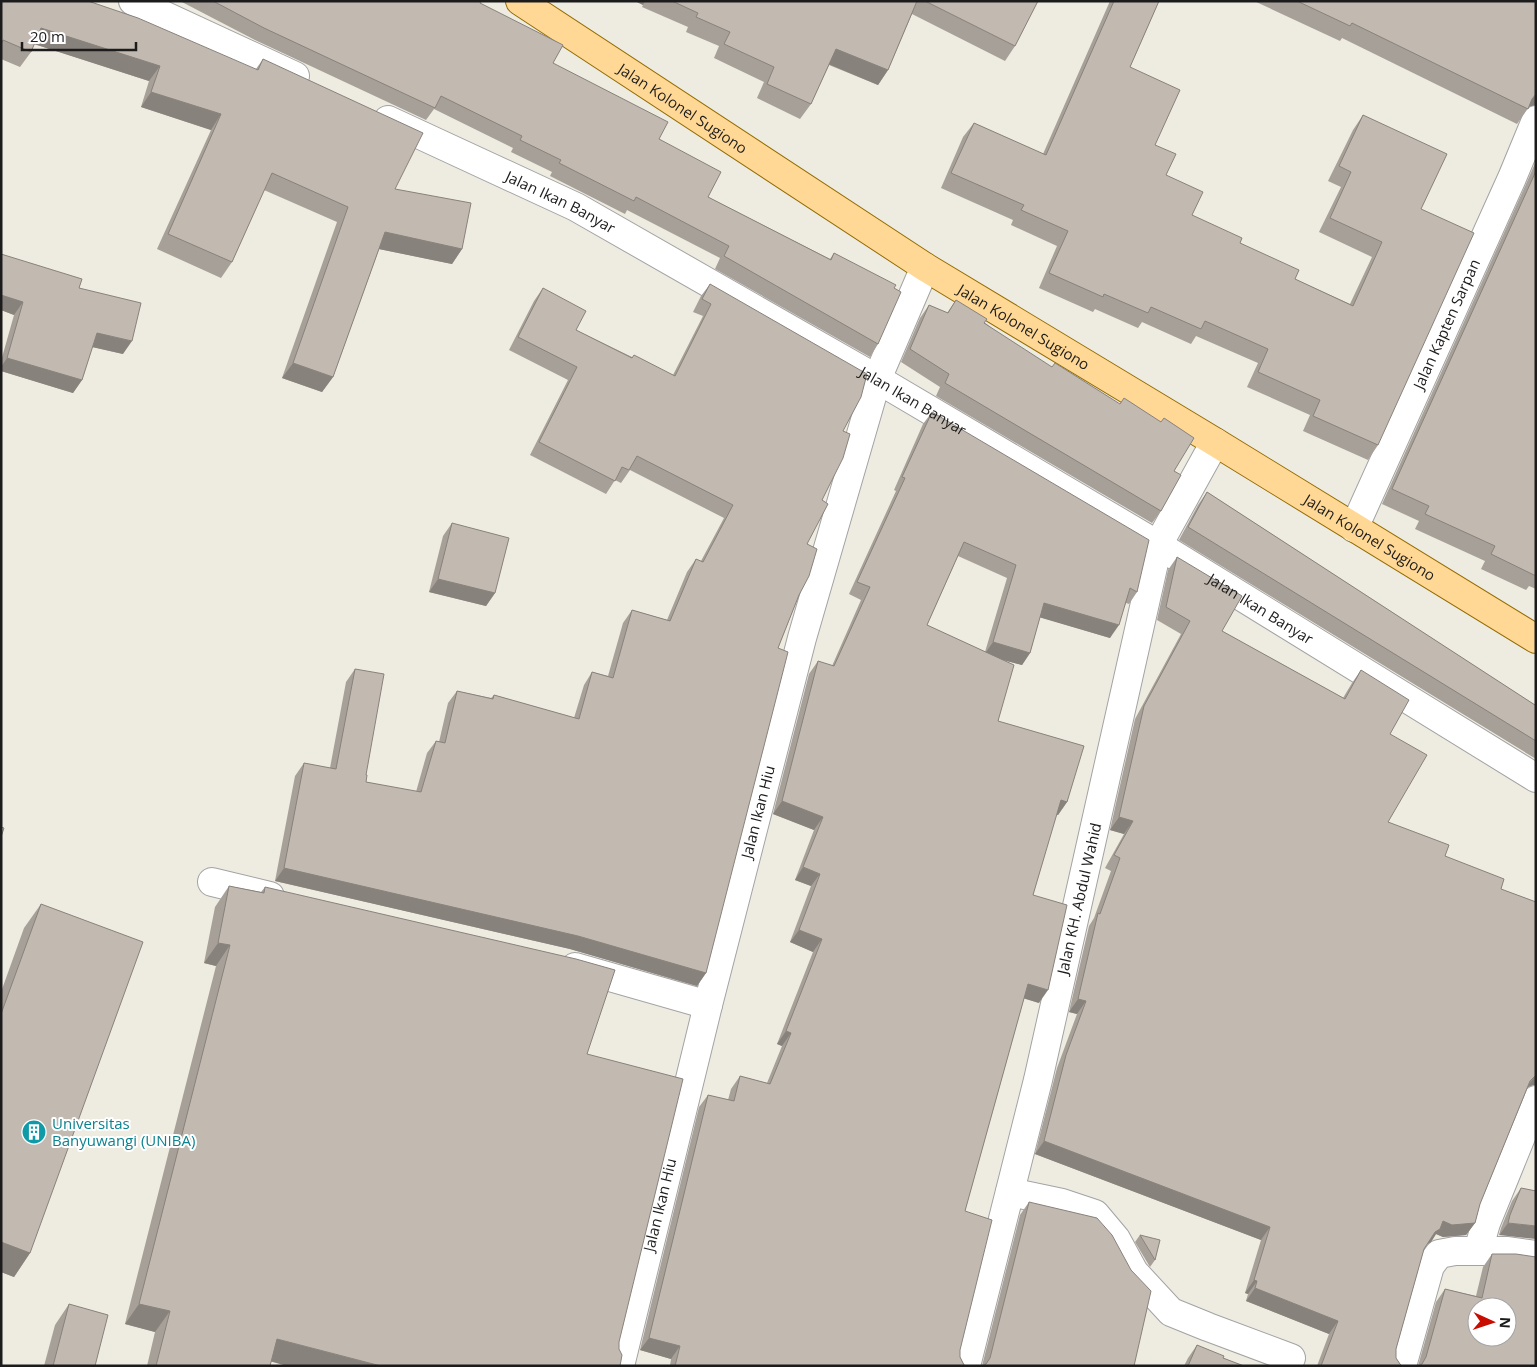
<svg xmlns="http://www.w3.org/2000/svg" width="1537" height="1367" viewBox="0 0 1537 1367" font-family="'Open Sans',sans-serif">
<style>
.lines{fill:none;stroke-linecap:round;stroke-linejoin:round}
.minor-casing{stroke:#a3a3a3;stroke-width:30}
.major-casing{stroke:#946c00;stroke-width:30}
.minor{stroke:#fff;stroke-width:28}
.major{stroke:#ffd896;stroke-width:28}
.wall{fill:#a7a098;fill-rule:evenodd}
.shaded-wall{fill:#88827c}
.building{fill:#c2bab1;stroke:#88827c;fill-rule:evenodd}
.labels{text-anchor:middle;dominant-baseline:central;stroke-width:4;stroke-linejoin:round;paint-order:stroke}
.street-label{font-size:15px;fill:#1c1c1c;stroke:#fff}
.culture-label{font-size:15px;fill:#0d838f;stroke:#fff;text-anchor:start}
</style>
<rect width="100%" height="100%" fill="#eeebe1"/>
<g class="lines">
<defs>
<g id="minor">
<path d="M 133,1 L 295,76"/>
<path id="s1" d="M 388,120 L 576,207 L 877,379 L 1158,545 L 1536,778"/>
<path id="s2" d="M 1354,528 L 1512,178 L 1536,120"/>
<path d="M 212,882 L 270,896"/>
<path d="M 575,967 L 708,1005"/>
<path d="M 1010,1192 L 1062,1203 L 1095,1214 L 1116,1239 L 1134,1272 L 1171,1312 L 1208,1327 L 1291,1358"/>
<path d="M 1478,1251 L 1508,1251 L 1536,1255"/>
<path id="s3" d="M 620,1366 L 708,1005 L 802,638 L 877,379 L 925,267"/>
<path id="s4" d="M 966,1366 L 1038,1080 L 1158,545 L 1215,442"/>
<path d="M 1402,1366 L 1430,1266 L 1439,1254 L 1455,1251 L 1478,1251 L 1486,1223 L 1536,1100"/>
</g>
<g id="major">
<path id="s5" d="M 520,1 L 925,267 L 1215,442 L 1536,639"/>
</g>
</defs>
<use href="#minor" class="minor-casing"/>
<use href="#major" class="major-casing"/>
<use href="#minor" class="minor"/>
<use href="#major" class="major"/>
</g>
<g class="wall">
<path d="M 1,1 L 256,69 L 263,59 L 395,189 L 462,249 L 452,264 L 379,249 L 333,377 L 322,392 L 282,378 L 337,222 L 264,190 L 232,262 L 221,278 L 157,249 L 211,130 L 141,107 L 149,81 L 34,44 L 31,52 L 20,67 L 1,59 Z"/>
<path d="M 180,1 L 481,1 L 480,3 L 553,63 L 659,139 L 708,197 L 830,259 L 834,253 L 894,288 L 878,344 L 870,357 L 715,269 L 720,258 L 627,210 L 625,214 L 550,176 L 552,172 L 511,152 L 513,148 L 434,109 L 426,120 L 255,40 Z"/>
<path d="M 635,1 L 1038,1 L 1015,46 L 1005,61 L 912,14 L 888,70 L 878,85 L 829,65 L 811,104 L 800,119 L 757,98 L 764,82 L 714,58 L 719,46 L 686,32 L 688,27 L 642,7 L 643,5 Z"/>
<path d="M 1110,1 L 1159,1 L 1130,67 L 1155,145 L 1166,175 L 1192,215 L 1240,243 L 1295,279 L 1350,304 L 1372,257 L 1319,232 L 1341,187 L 1328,181 L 1353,130 L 1363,115 L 1421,209 L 1378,445 L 1368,460 L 1303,431 L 1310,415 L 1247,387 L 1258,363 L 1196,336 L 1191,344 L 1142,322 L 1138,328 L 1095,309 L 1093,312 L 1039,288 L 1057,246 L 1011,225 L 1013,220 L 941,188 L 963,137 L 974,123 L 1043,154 Z"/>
<path d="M 1254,1 L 1536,1 L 1534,105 L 1529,107 L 1517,124 L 1342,38 L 1340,41 Z"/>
<path d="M 1536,161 L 1536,589 L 1529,586 L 1526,590 L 1481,569 L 1485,561 L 1415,529 L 1419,521 L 1382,504 L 1526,184 Z"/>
<path d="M 1,254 L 79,288 L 123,354 L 92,347 L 82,380 L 73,393 L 1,371 L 1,361 L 14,315 L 1,310 Z"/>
<path d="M 710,284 L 843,431 L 807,544 L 799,595 L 778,648 L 706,973 L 697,986 L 570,949 L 275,881 L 295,776 L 304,763 L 330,768 L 346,682 L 355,669 L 366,775 L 366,782 L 416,792 L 427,753 L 436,741 L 439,742 L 448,703 L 457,691 L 491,698 L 494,695 L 574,718 L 584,685 L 592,672 L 608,676 L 623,623 L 632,610 L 667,620 L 687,572 L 696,559 L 701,561 L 724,518 L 630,470 L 621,483 L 615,480 L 606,494 L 530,455 L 568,380 L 509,350 L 534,301 L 543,288 L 576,330 L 632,357 L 673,375 L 703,316 L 693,312 L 701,296 Z"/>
<path d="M 956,300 L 1174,471 L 1161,511 L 1152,523 L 936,396 L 940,387 L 901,362 L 920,318 L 929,305 L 947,313 Z"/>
<path d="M 932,412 L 1137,592 L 1129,604 L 1126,603 L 1110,638 L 1040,617 L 1030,653 L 1022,665 L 1004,660 L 998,721 L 1067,802 L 1058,815 L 1056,814 L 1033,895 L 1039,1003 L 1024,998 L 965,1211 L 960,1350 L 960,1357 L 964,1365 L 966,1366 L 670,1366 L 671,1359 L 640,1350 L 699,1107 L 708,1095 L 728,1100 L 731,1089 L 740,1076 L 767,1083 L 782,1046 L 777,1044 L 813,952 L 790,942 L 811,886 L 795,880 L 814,830 L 773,814 L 809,674 L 818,661 L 832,666 L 861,600 L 849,594 L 896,491 L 894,490 L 923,424 ZM 958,556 L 1007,578 L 985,652 L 927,625 Z"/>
<path d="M 1207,492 L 1535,705 L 1536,705 L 1536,759 L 1179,540 L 1198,505 Z"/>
<path d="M 452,523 L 495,593 L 486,606 L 429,592 L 443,536 Z"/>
<path d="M 1177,557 L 1222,631 L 1343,698 L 1352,683 L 1361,670 L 1390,734 L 1388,822 L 1501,889 L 1536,902 L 1536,1085 L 1533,1085 L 1528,1087 L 1480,1204 L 1475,1223 L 1466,1235 L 1443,1237 L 1436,1234 L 1431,1242 L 1427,1244 L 1424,1249 L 1396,1349 L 1396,1358 L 1400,1364 L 1402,1366 L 1317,1366 L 1329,1334 L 1246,1301 L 1248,1294 L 1245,1293 L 1261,1240 L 1035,1154 L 1057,1068 L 1077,1014 L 1069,1012 L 1089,926 L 1094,918 L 1111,871 L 1105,868 L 1124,834 L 1110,830 L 1135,719 L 1181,634 L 1157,620 L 1168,570 Z"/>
<path d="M 229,886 L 261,892 L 265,887 L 271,1362 L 270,1366 L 147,1366 L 155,1332 L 125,1324 L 216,966 L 204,963 L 215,907 Z"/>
<path d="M 41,904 L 30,1253 L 14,1277 L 1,1272 L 1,992 L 24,928 Z"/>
<path d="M 1521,1188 L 1536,1191 L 1499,1235 L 1501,1228 L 1512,1201 Z"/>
<path d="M 1029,1202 L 1134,1366 L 982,1366 L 1020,1215 Z"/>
<path d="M 1140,1235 L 1155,1260 L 1150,1267 L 1135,1242 Z"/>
<path d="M 1492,1254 L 1536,1366 L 1418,1366 L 1436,1302 L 1445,1289 L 1476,1296 L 1483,1267 Z"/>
<path d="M 69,1304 L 95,1366 L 44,1366 L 55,1325 Z"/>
<path d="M 1197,1345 L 1223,1358 L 1244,1366 L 1184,1366 L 1188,1358 Z"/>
</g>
<g class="shaded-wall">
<path d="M 635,1 L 645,1 L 643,5 Z"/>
<path d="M 41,28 L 160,66 L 149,81 L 31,43 Z"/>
<path d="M 836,49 L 888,70 L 878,85 L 826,63 Z"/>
<path d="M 151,92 L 221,114 L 211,130 L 141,107 Z"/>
<path d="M 1536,94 L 1536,105 L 1527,107 L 1532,99 Z"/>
<path d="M 385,232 L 462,249 L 452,264 L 374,248 Z"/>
<path d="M 1,295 L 23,302 L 14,315 L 1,310 Z"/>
<path d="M 97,333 L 132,341 L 123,354 L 88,346 Z"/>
<path d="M 7,358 L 82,380 L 73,393 L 1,371 L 1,367 Z"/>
<path d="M 293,363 L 333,377 L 322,392 L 282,378 Z"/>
<path d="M 438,579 L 495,593 L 486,606 L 429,592 Z"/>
<path d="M 1044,603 L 1119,625 L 1110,638 L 1035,616 Z"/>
<path d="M 993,642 L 1030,653 L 1022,665 L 984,655 Z"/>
<path d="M 1061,800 L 1067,802 L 1058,815 L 1052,813 Z"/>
<path d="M 782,801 L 823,817 L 814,830 L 773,814 Z"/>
<path d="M 1119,817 L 1133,821 L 1124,834 L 1110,830 Z"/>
<path d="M 803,867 L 820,874 L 811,886 L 795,880 Z"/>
<path d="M 284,868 L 578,936 L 706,973 L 697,986 L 570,949 L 275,881 Z"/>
<path d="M 799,930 L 822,939 L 813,952 L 790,942 Z"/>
<path d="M 218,943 L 230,945 L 216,966 L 204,963 Z"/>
<path d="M 1028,984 L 1048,990 L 1039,1003 L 1019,997 Z"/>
<path d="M 1078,999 L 1086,1001 L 1077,1014 L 1069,1012 Z"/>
<path d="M 786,1031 L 791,1033 L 782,1046 L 777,1044 Z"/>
<path d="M 1536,1075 L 1536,1085 L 1533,1085 L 1526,1088 Z"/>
<path d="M 1044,1141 L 1270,1227 L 1261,1240 L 1035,1154 Z"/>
<path d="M 1443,1221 L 1475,1223 L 1466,1235 L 1443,1237 L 1436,1234 L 1431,1242 L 1426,1245 Z"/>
<path d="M 1508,1223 L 1536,1226 L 1536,1239 L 1499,1235 Z"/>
<path d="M 1,1242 L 30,1253 L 14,1277 L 1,1272 Z"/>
<path d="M 1254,1280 L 1257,1281 L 1248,1294 L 1245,1293 Z"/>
<path d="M 1255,1288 L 1338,1321 L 1329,1334 L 1246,1301 Z"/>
<path d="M 139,1304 L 170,1311 L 155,1332 L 125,1324 Z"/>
<path d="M 649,1338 L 680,1346 L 671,1359 L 640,1350 Z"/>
<path d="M 277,1339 L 381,1366 L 287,1366 L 262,1359 Z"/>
</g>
<g class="building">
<path d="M 1,1 L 88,1 L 138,18 L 258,70 L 263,59 L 423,133 L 395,189 L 471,203 L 462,249 L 385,232 L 333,377 L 293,363 L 348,207 L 272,173 L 232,262 L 168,234 L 221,114 L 151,92 L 160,66 L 41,28 L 31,52 L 3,40 L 1,45 Z"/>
<path d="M 213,1 L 481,1 L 480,3 L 563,45 L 553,63 L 668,122 L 659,139 L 721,172 L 708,197 L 831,260 L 834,253 L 896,285 L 894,288 L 901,292 L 878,344 L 724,256 L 729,246 L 636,197 L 634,201 L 559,163 L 561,160 L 520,140 L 522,136 L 441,96 L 435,108 L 264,28 Z"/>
<path d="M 672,1 L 917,1 L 888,70 L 836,49 L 811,104 L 767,84 L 774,67 L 724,44 L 730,32 L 696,17 L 698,13 Z"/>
<path d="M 925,1 L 1038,1 L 1015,46 Z"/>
<path d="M 1114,1 L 1159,1 L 1130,67 L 1180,90 L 1155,145 L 1176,154 L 1166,175 L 1203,192 L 1192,215 L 1242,238 L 1240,243 L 1299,270 L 1295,279 L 1353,306 L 1382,242 L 1330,218 L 1351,172 L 1339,166 L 1363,115 L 1447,154 L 1421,209 L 1474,233 L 1378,445 L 1313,416 L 1320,400 L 1258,372 L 1268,349 L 1205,321 L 1201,329 L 1151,307 L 1148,313 L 1104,294 L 1103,297 L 1049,273 L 1068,231 L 1021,210 L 1024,205 L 951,173 L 974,123 L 1046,155 Z"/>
<path d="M 1297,1 L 1536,1 L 1536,94 L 1532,99 L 1528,109 L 1352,23 L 1350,26 Z"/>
<path d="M 1536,171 L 1536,576 L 1491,554 L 1495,546 L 1425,514 L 1429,506 L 1392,489 Z"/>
<path d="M 1,254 L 82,279 L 79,288 L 141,303 L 132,341 L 97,333 L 82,380 L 7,358 L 23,302 L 1,295 Z"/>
<path d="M 710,284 L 867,374 L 861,397 L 843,431 L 850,434 L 843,458 L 822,500 L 828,504 L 807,544 L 817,549 L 809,576 L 799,595 L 778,648 L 788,652 L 706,973 L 578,936 L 284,868 L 304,763 L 336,769 L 355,669 L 384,674 L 366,775 L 367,775 L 366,782 L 421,792 L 436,741 L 445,743 L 457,691 L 493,699 L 494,695 L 579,719 L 592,672 L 613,678 L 632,610 L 670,621 L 696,559 L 703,562 L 733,505 L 637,456 L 629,470 L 622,467 L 615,481 L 539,442 L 577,367 L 518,337 L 543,288 L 586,311 L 576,330 L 632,358 L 634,355 L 675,376 L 711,304 L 702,299 Z"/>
<path d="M 956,300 L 987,319 L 984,323 L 1052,367 L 1055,363 L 1120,404 L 1124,398 L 1161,422 L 1164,418 L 1194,438 L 1174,471 L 1181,475 L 1161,511 L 945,383 L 949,374 L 910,349 L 929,305 L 948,313 Z"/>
<path d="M 932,412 L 1149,540 L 1137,592 L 1130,588 L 1119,625 L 1044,603 L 1030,653 L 993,642 L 1016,565 L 964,542 L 927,625 L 1014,665 L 998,721 L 1084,746 L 1067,802 L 1061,800 L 1033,895 L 1067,905 L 1048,990 L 1028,984 L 965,1211 L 992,1220 L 960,1350 L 960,1357 L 964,1365 L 966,1366 L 675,1366 L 680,1346 L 649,1338 L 708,1095 L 734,1101 L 740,1076 L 770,1084 L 791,1033 L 786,1031 L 822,939 L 799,930 L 820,874 L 803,867 L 823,817 L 782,801 L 818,661 L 834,666 L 870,587 L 857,582 L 905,478 L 902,477 Z"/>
<path d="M 1207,492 L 1535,705 L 1536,705 L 1536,741 L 1188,527 Z"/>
<path d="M 452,523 L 509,538 L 495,593 L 438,579 Z"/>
<path d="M 1177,557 L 1242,596 L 1222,631 L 1345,699 L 1361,670 L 1409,700 L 1390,734 L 1427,755 L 1388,822 L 1449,845 L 1445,856 L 1504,879 L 1501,889 L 1536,902 L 1536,1075 L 1530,1081 L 1480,1204 L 1475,1223 L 1452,1225 L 1443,1221 L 1440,1229 L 1435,1232 L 1424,1249 L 1396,1349 L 1396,1358 L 1400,1364 L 1402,1366 L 1321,1366 L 1338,1321 L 1255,1288 L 1257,1281 L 1254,1280 L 1270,1227 L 1044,1141 L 1066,1055 L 1086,1001 L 1078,999 L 1098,913 L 1100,914 L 1120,858 L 1114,855 L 1133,821 L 1119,817 L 1144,706 L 1190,621 L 1166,607 Z"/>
<path d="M 1,827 L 4,828 L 1,837 Z"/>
<path d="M 229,886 L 264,893 L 265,887 L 576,959 L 615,970 L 587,1054 L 683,1079 L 619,1342 L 619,1349 L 622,1355 L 620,1366 L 381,1366 L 277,1339 L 270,1366 L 156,1366 L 170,1311 L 139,1304 L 230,945 L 218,943 Z"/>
<path d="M 41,904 L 143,942 L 30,1253 L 1,1242 L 1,1014 Z"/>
<path d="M 1521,1188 L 1536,1191 L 1536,1226 L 1508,1223 L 1510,1215 Z"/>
<path d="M 1029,1202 L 1097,1218 L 1112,1235 L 1131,1270 L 1151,1291 L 1134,1366 L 983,1366 L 986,1364 L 990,1358 Z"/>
<path d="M 1140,1235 L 1160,1240 L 1155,1260 Z"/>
<path d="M 1492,1254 L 1516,1254 L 1536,1257 L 1536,1366 L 1419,1366 L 1422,1364 L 1426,1357 L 1445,1289 L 1482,1298 ZM 1477,1307 L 1507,1307 L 1507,1337 L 1477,1337 Z"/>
<path d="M 69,1304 L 108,1315 L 95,1366 L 53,1366 Z"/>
<path d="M 1197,1345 L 1224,1356 L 1223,1358 L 1244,1366 L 1188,1366 Z"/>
</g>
<defs>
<symbol id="building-disc" viewBox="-11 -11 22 22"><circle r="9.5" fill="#0f9aa8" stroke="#fff"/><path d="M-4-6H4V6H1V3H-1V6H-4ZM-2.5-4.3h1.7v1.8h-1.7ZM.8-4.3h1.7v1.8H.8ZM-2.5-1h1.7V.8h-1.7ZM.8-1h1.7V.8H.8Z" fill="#fff"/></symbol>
</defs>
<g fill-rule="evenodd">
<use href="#building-disc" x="20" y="1118" width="28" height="28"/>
</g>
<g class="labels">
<g class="street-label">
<text stroke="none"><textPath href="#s5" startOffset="195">Jalan Kolonel Sugiono</textPath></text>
<text stroke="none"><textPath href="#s1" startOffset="191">Jalan Ikan Banyar</textPath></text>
<text stroke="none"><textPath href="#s2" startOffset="224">Jalan Kapten Sarpan</textPath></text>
<text stroke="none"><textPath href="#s5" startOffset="600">Jalan Kolonel Sugiono</textPath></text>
<text stroke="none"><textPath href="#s1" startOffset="596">Jalan Ikan Banyar</textPath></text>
<text stroke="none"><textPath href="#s5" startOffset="1005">Jalan Kolonel Sugiono</textPath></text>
<text stroke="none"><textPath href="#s1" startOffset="1001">Jalan Ikan Banyar</textPath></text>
<text stroke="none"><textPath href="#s3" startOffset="571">Jalan Ikan Hiu</textPath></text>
<text stroke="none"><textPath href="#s4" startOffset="481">Jalan KH. Abdul Wahid</textPath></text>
<text stroke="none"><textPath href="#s3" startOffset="166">Jalan Ikan Hiu</textPath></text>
</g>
<g class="culture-label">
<text x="52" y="1123">Universitas<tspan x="52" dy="17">Banyuwangi (UNIBA)</tspan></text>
</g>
</g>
<rect width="1537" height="1367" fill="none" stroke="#1c1c1c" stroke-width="5"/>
<g transform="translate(1492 1322) rotate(93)"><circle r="24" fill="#ffffff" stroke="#a4a4a4"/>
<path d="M0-4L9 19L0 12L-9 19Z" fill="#c80c00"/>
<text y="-8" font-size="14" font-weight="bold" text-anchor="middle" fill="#1c1c1c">N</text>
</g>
<path d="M22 42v8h114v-8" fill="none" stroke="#1c1c1c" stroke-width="2.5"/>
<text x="30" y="42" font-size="15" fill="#1c1c1c" stroke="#ffffff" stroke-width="4" paint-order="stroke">20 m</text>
</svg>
